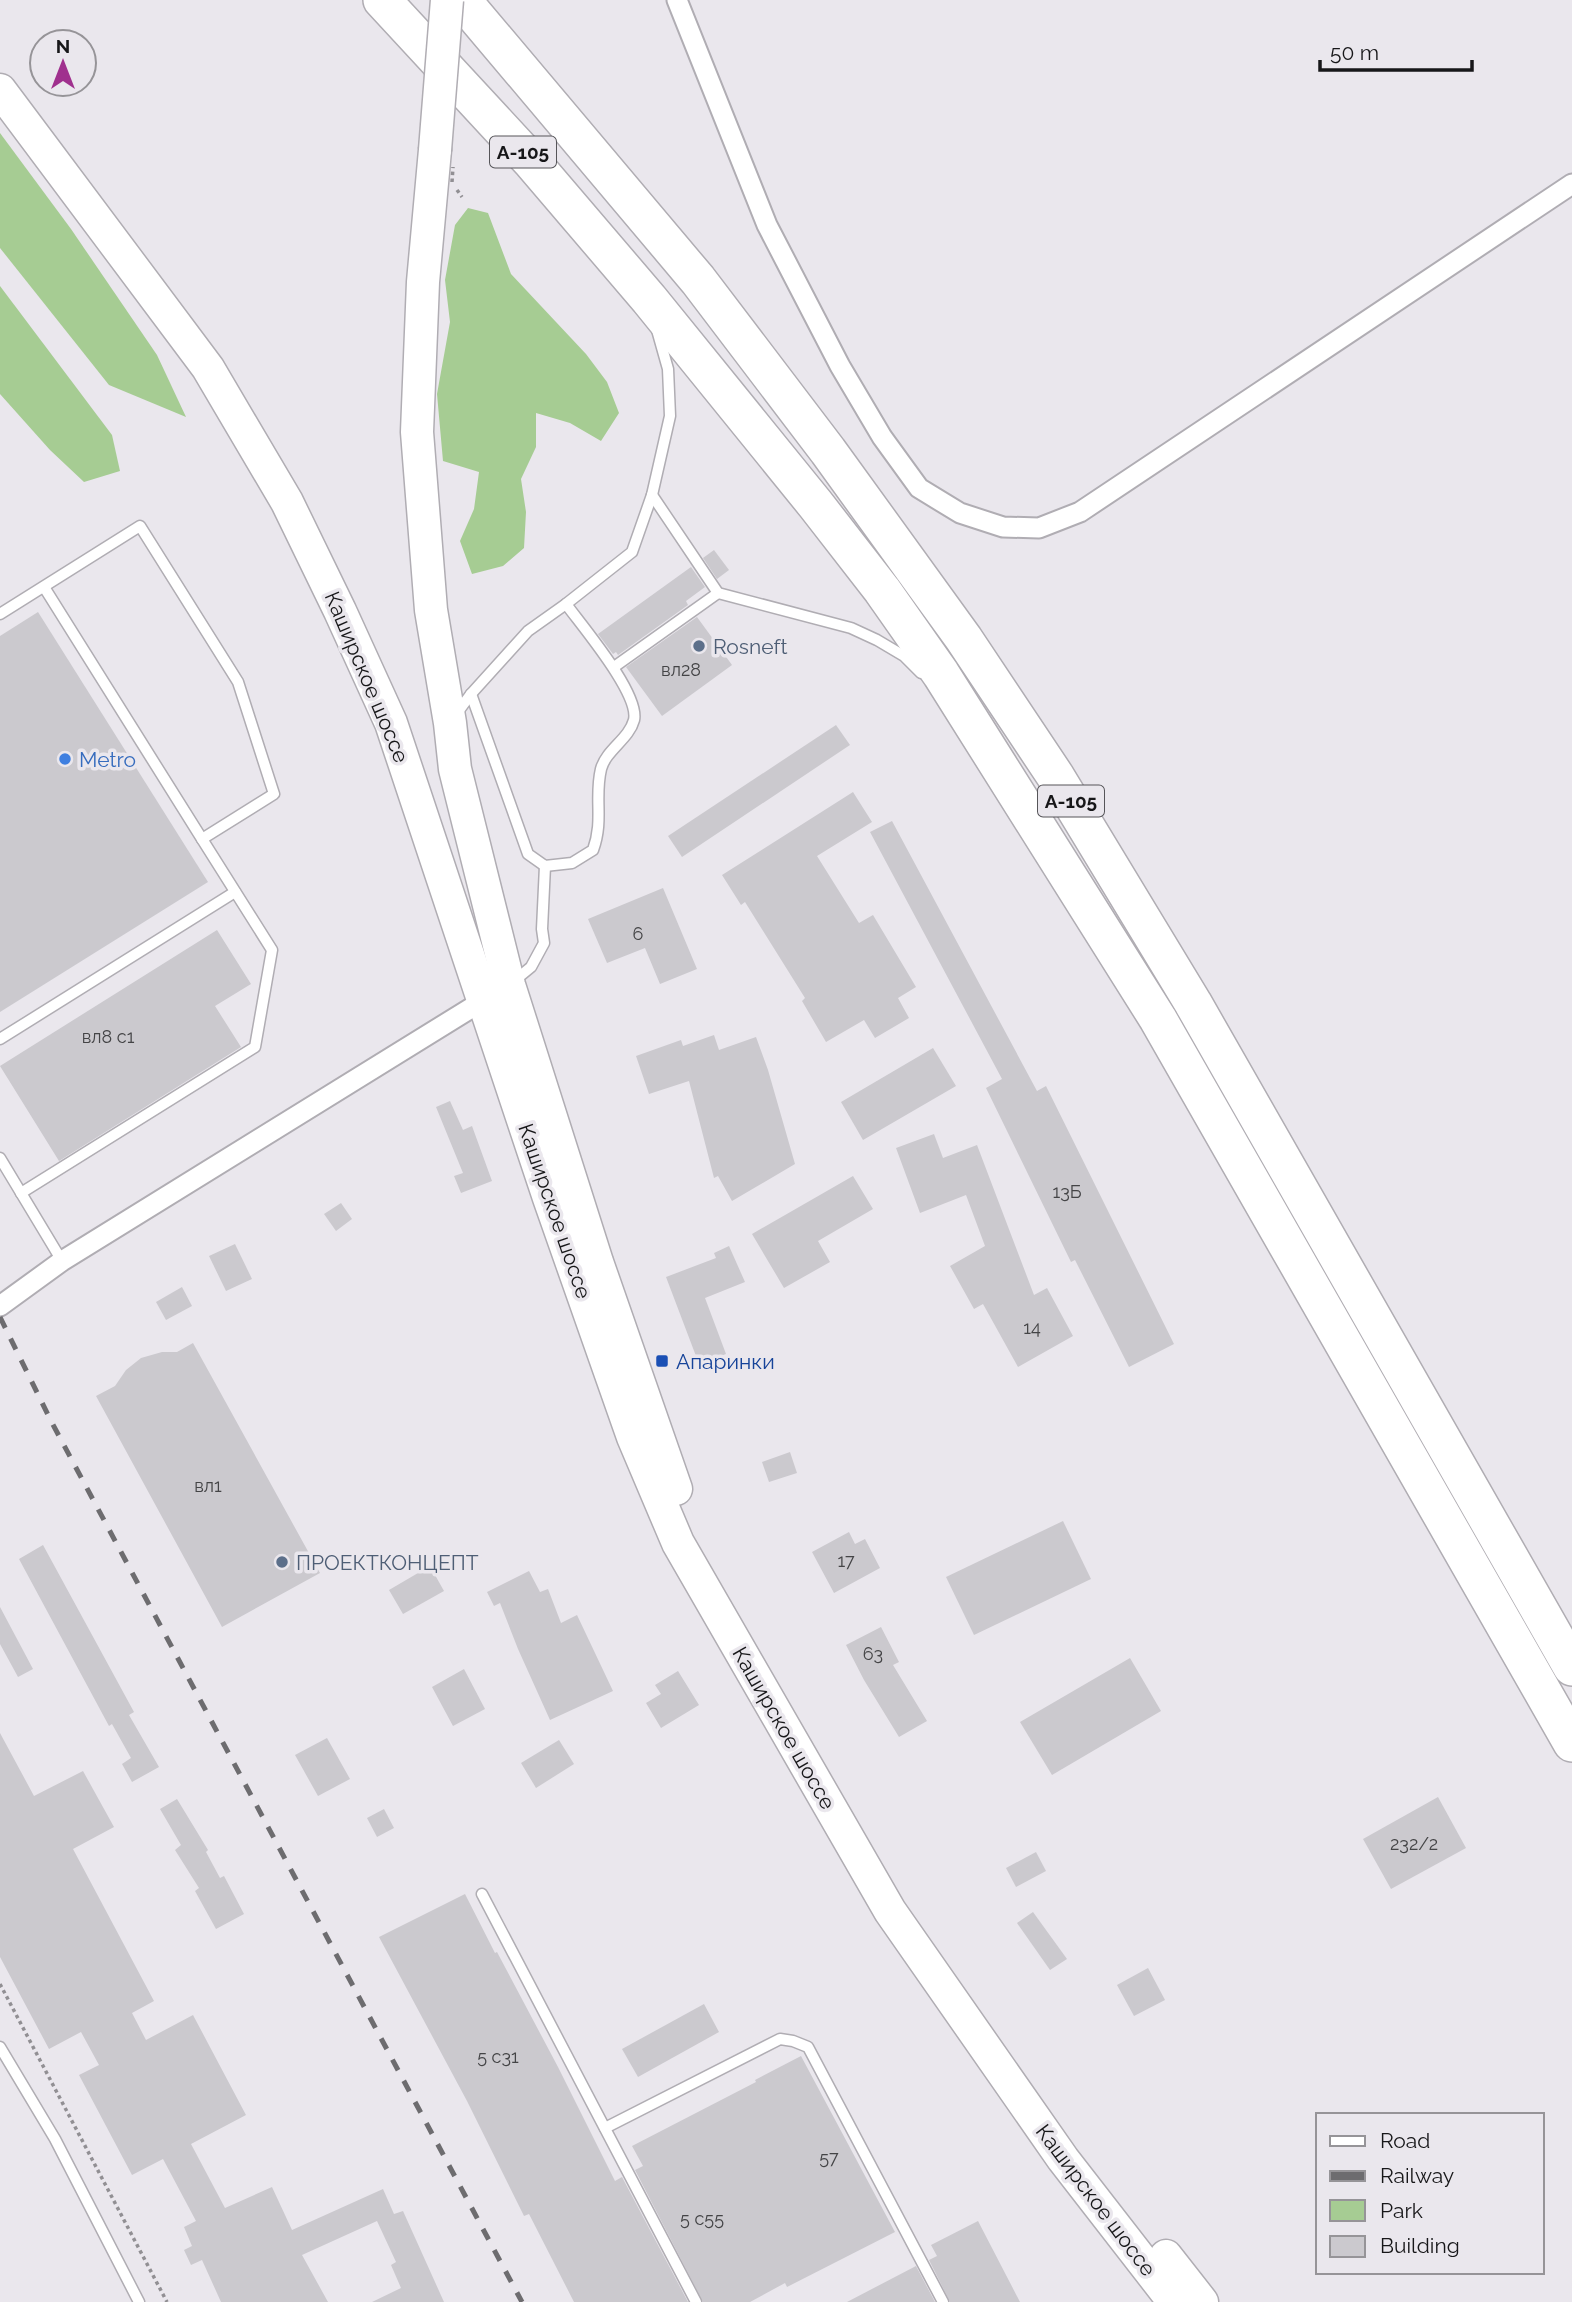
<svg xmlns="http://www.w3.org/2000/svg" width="1572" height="2302" viewBox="0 0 1572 2302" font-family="Raleway,sans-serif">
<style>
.green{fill:#a6cc93}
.building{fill:#cbc9ce}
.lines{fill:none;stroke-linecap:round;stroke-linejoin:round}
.lane-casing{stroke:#b0adb3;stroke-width:13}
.street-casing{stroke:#b0adb3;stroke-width:23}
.primary-casing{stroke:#b0adb3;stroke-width:35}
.highway-casing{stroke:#b0adb3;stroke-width:40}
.path{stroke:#918f93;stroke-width:3.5;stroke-dasharray:3.5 3.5;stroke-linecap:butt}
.lane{stroke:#fff;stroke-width:10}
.street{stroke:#fff;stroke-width:19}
.primary{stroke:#fff;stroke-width:32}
.highway{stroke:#fff;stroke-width:37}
.rail{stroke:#6d6c6f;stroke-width:5;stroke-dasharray:12 12;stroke-linecap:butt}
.primary-bridge-casing{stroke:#b0adb3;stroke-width:35;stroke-linecap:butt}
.path-bridge{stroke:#918f93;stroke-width:3.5;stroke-dasharray:3.5 3.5;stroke-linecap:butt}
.primary-bridge{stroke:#fff;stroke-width:32}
.service-dot{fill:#5c6f8a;stroke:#eae7ed;stroke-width:2.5}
.shop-dot{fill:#3f7fe0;stroke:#eae7ed;stroke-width:2.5}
.transit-dot{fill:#1a4fb4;stroke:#eae7ed;stroke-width:2.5}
.labels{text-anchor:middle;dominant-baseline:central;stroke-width:7;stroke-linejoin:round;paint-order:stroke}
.number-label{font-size:18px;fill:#444446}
.shield{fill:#eae7ed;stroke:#565559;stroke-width:2}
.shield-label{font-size:19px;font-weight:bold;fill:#171719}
.service-label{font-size:21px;fill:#4e5e75;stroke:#eae7ed;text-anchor:start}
.street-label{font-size:21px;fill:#171719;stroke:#eae7ed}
.shop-label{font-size:21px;fill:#366cbe;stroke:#eae7ed;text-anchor:start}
.transit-label{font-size:21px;fill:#164399;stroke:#eae7ed;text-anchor:start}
</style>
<rect width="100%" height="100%" fill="#eae7ed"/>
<g class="green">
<path d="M 0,133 L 71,229 L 157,355 L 186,417 L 109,385 L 0,248 Z"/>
<path d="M 468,208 L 488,213 L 511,274 L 586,354 L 607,382 L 619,413 L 601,441 L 570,423 L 536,413 L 536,447 L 521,479 L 526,512 L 524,548 L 503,566 L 472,574 L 460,541 L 474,509 L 479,472 L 443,461 L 437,394 L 450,322 L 445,280 L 455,225 Z"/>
<path d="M 0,286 L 112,435 L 120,471 L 84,482 L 50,450 L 0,394 Z"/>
</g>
<g class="building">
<path d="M 714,550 L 729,570 L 717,579 L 703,558 Z"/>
<path d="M 691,567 L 705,587 L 686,601 L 688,605 L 618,655 L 616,652 L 613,654 L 598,634 Z"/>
<path d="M 38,612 L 208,882 L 0,1012 L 0,636 Z"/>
<path d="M 697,617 L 732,665 L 662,716 L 626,667 Z"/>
<path d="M 836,725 L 850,745 L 682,857 L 668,836 Z"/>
<path d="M 853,792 L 872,822 L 817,856 L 859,923 L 873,915 L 916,987 L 898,998 L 909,1018 L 875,1038 L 864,1020 L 826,1042 L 802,1001 L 805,998 L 745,902 L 741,905 L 722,875 Z"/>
<path d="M 892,821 L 1037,1091 L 1046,1086 L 1174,1344 L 1129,1367 L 1075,1260 L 1071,1262 L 986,1088 L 1002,1079 L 870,832 Z"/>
<path d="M 663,888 L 697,969 L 660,984 L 645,948 L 607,963 L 588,919 Z"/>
<path d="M 217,930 L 251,984 L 215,1006 L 241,1047 L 59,1161 L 0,1066 Z"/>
<path d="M 714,1035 L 719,1050 L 756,1037 L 768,1070 L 795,1164 L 732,1201 L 718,1176 L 714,1178 L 689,1081 L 649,1094 L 636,1056 L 681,1040 L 683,1046 Z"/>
<path d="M 933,1048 L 956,1086 L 863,1140 L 841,1102 Z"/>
<path d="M 450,1101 L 463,1130 L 472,1126 L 492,1181 L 461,1193 L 454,1176 L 463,1173 L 436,1107 Z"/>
<path d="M 934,1134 L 943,1158 L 977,1145 L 1034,1295 L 1047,1288 L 1073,1336 L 1018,1367 L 983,1304 L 974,1309 L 950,1266 L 985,1246 L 966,1195 L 920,1213 L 896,1148 Z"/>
<path d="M 853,1176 L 873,1209 L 818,1241 L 830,1262 L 784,1288 L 752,1234 Z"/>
<path d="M 341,1203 L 352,1219 L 336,1231 L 324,1214 Z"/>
<path d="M 235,1244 L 252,1279 L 226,1291 L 209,1256 Z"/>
<path d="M 729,1246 L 745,1282 L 705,1298 L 726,1354 L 699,1364 L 666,1277 L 716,1258 L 714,1253 Z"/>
<path d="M 182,1287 L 192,1306 L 166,1320 L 156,1302 Z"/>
<path d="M 193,1343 L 320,1573 L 222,1627 L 96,1396 L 115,1386 L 126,1370 L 141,1358 L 162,1352 L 177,1352 Z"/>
<path d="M 790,1452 L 797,1473 L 769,1482 L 762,1462 Z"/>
<path d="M 1063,1521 L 1091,1579 L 974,1635 L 946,1577 Z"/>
<path d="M 849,1532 L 855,1544 L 865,1539 L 880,1568 L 834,1593 L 812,1552 Z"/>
<path d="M 43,1545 L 134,1712 L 129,1715 L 159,1767 L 132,1782 L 122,1764 L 131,1758 L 112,1724 L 109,1726 L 19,1559 Z"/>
<path d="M 430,1566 L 444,1591 L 403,1614 L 389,1590 Z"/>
<path d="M 529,1571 L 540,1592 L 548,1589 L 561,1623 L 577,1615 L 613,1691 L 550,1720 L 518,1649 L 500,1603 L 494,1606 L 487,1592 Z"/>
<path d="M 0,1607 L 33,1669 L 18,1677 L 0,1644 Z"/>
<path d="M 881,1627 L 899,1662 L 893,1665 L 927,1721 L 899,1737 L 864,1680 L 846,1645 Z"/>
<path d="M 1130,1658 L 1161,1711 L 1052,1775 L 1020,1722 Z"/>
<path d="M 464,1669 L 485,1709 L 453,1726 L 432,1687 Z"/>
<path d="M 678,1671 L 699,1705 L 661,1728 L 646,1703 L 661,1694 L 655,1685 Z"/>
<path d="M 0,1733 L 34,1796 L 83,1771 L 114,1827 L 73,1849 L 154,2001 L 132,2013 L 146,2040 L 193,2015 L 246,2115 L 191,2144 L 225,2208 L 272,2187 L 292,2230 L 383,2189 L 394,2214 L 403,2211 L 444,2302 L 372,2302 L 401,2288 L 391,2265 L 396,2262 L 377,2221 L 302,2255 L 328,2302 L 221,2302 L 202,2260 L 191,2265 L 184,2250 L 192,2246 L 184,2227 L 196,2221 L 163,2159 L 132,2175 L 79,2075 L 99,2065 L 81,2032 L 49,2049 L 0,1957 Z"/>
<path d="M 327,1738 L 350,1779 L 318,1796 L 295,1755 Z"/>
<path d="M 559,1740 L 574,1764 L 536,1788 L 521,1763 Z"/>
<path d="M 1438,1797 L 1466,1848 L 1391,1889 L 1363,1839 Z"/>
<path d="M 177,1799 L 208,1850 L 206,1852 L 220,1878 L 224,1876 L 244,1914 L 216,1929 L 195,1891 L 199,1888 L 175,1850 L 181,1845 L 160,1809 Z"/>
<path d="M 384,1809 L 394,1828 L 377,1837 L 367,1818 Z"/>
<path d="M 1036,1852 L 1046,1871 L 1016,1887 L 1006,1868 Z"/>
<path d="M 465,1894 L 495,1953 L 497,1952 L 558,2067 L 615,2181 L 622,2177 L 688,2302 L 574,2302 L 529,2214 L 524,2216 L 467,2101 L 379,1937 Z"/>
<path d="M 1033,1912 L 1067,1959 L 1050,1970 L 1017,1923 Z"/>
<path d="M 1148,1968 L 1165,2000 L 1134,2016 L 1117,1985 Z"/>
<path d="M 704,2004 L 719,2032 L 638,2077 L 622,2049 Z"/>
<path d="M 801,2056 L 895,2232 L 787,2287 L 785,2283 L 750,2302 L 703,2302 L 635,2170 L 643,2166 L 632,2146 L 756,2082 L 755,2080 Z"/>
<path d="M 978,2221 L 1020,2302 L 950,2302 L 929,2260 L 937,2256 L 931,2245 Z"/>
<path d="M 916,2266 L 935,2302 L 847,2302 Z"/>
</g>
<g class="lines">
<defs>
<g id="lane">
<path d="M 652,495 L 718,593 L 851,628 L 877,640 L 904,656 L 921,673"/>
<path d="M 44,587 L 202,839"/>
<path d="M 0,614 L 140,526 L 238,682 L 274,794 L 202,839 L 272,950 L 255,1047 L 21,1193"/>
<path d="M 614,667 L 718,593"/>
<path d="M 471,694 L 528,854 L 545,866 L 572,863 L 593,850 C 604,820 594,798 601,769 C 606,750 629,739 634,720 C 640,694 582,626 566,604"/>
<path d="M 457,713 L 471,694 L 528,631 L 566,604 L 632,552 L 652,495 L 670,416 L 668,369 L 657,330"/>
<path d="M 514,981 L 531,967 L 544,943 L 542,929 L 545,866"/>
<path d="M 0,1039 L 235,892"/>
<path d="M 0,1158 L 62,1261"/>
<path d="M 482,1894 L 696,2302"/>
<path d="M 0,2047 L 55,2139 L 139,2302"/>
<path d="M 605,2128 L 780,2039 L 793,2041 L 808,2047 L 943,2302"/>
</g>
<g id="street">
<path d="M 677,0 L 767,225 L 840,366 L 882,437 L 919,488 L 960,513 L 1003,527 L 1039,528 L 1080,512 L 1572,184"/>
<path d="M 0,1306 L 62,1261 L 484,1000"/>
</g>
<g id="primary">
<path d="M 0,90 L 208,368 L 287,502 L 340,611 L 391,723 L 549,1198 L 633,1437 L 678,1543 L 890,1911 L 1063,2159 L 1174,2302"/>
<path d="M 435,150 L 423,282 L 417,432 L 431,610 L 450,723 L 455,769 L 509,985 L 597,1262 L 676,1489"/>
<path d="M 1166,2256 L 1202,2302"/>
</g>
<g id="highway">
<path d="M 382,0 L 532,162 L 649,299 L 816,505 L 882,590 L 941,674 L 1158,1019 L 1572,1743"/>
<path d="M 462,0 L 698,280 L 828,451 L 964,639 L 1056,777 L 1193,1003 L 1572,1667"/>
</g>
</defs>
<use href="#lane" class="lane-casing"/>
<use href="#street" class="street-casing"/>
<use href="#primary" class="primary-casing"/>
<use href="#highway" class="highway-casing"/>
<g class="path">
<path d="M 457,190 L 462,197"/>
<path d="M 0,1984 L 167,2302"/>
</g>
<use href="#lane" class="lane"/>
<use href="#street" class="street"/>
<use href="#primary" class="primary"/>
<use href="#highway" class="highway"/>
<path class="rail" d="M 0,1317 L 51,1421 L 522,2302"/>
<defs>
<path id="primary-bridge" d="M 435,150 L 447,0"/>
</defs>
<use href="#primary-bridge" class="primary-bridge-casing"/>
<path class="path-bridge" d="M 452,182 L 453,167"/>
<use href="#primary-bridge" class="primary-bridge"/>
</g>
<g class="service-dot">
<circle cx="699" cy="646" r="7"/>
<circle cx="282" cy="1562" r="7"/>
</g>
<circle class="shop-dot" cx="65" cy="759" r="7"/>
<rect class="transit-dot" x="655" y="1354" width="14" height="14" rx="3.5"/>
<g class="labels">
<g class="number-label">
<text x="681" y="669">вл28</text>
<text x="638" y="933">6</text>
<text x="108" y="1036">вл8 с1</text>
<text x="1067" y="1191">13Б</text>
<text x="1032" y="1327">14</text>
<text x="208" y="1485">вл1</text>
<text x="846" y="1560">17</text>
<text x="873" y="1653">63</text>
<text x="1414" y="1843">232/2</text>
<text x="498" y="2056">5 с31</text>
<text x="829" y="2157">57</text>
<text x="702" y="2218">5 с55</text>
</g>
<g class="shield">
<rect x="490" y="136.5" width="66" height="31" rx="5"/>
<rect x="1038" y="785.5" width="66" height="31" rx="5"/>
</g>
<g class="shield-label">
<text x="523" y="152">А-105</text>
<text x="1071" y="801">А-105</text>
</g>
<g class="service-label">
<text x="713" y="646">Rosneft</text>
<text x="296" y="1562">ПРОЕКТКОНЦЕПТ</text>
</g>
<g class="street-label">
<text transform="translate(367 677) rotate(67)">Каширское шоссе</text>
<text transform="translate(555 1211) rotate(71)">Каширское шоссе</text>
<text transform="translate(784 1728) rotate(60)">Каширское шоссе</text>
<text transform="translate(1096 2200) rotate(53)">Каширское шоссе</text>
</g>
<g class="shop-label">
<text x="79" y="759">Metro</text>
</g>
<g class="transit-label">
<text x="676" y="1361">Апаринки</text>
</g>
</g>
<rect x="1316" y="2113" width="228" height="161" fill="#eae7ed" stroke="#969498" stroke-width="2"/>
<rect x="1330" y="2136" width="35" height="10" fill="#ffffff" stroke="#969498" stroke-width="2"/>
<text x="1380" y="2148" font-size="21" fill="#171719">Road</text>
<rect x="1330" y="2171" width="35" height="10" fill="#6d6c6f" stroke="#969498" stroke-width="2"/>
<text x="1380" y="2183" font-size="21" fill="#171719">Railway</text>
<rect x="1330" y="2200" width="35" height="21" fill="#a6cc93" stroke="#969498" stroke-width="2"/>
<text x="1380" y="2218" font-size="21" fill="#171719">Park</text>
<rect x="1330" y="2236" width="35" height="21" fill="#cbc9ce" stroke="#969498" stroke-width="2"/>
<text x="1380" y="2253" font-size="21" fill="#171719">Building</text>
<g transform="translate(63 63)"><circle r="33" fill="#eae7ed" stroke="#969498" stroke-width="2"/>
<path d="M0-5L12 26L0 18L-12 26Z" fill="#a0308e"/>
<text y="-10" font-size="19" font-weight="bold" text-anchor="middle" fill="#171719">N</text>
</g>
<path d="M1320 60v10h152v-10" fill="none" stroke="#171719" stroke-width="3.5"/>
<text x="1330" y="60" font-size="21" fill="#171719" stroke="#eae7ed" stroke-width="5" paint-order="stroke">50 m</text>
</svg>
